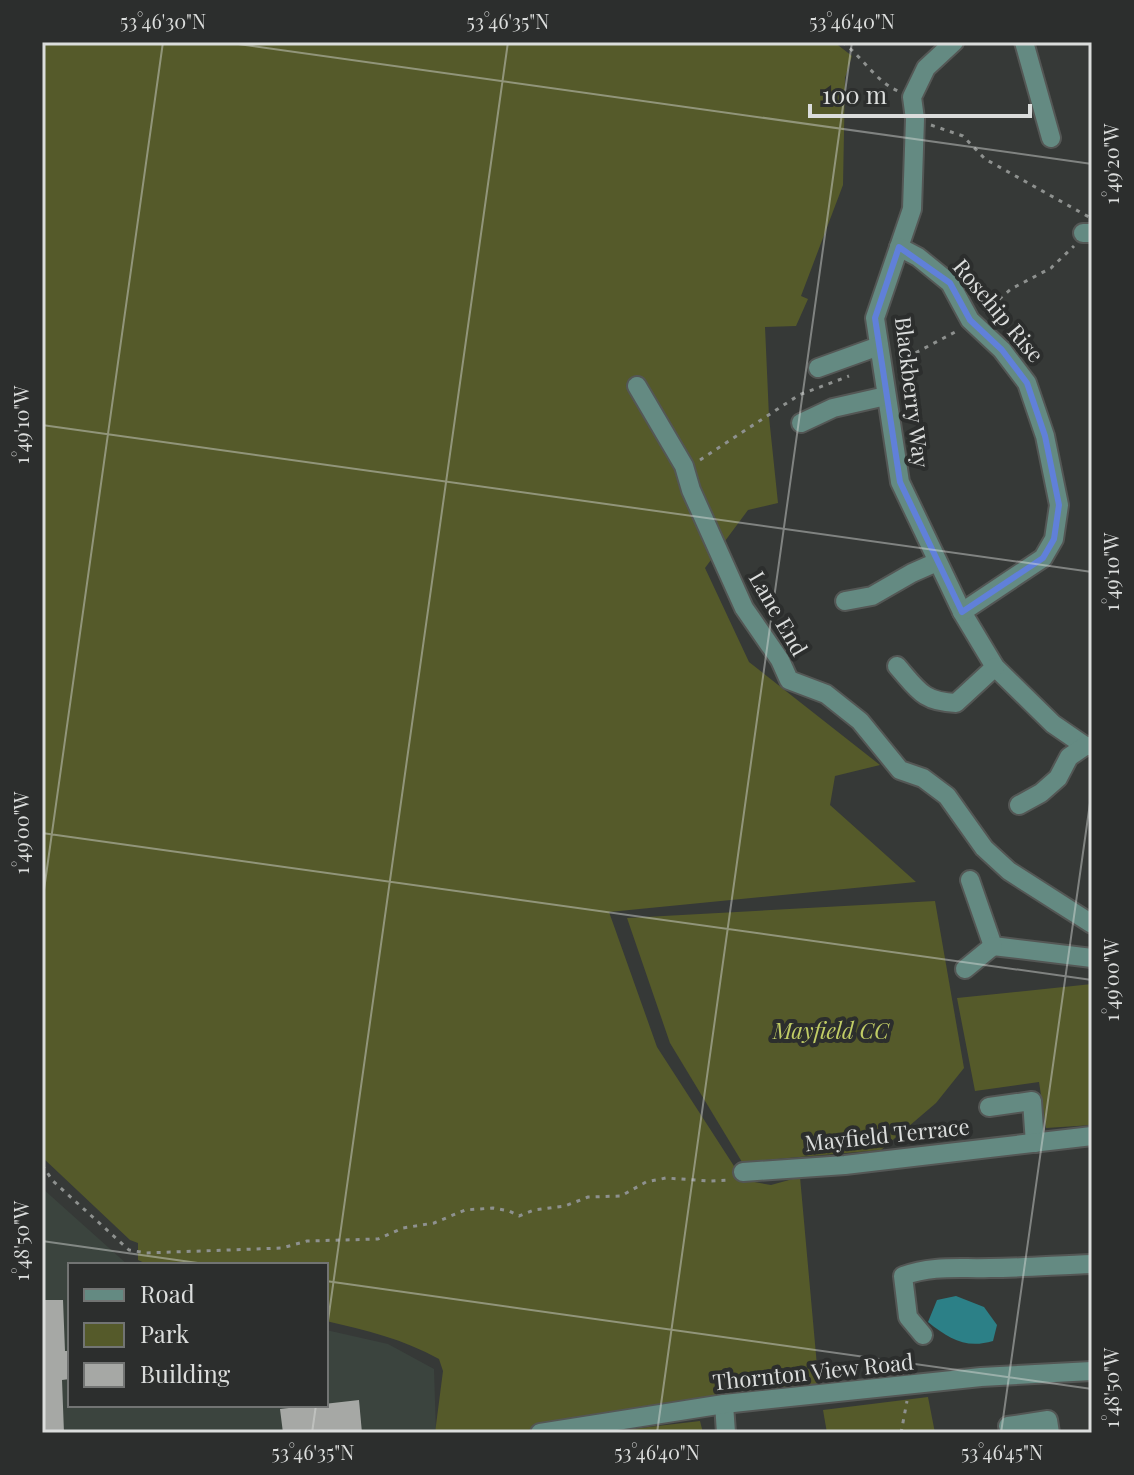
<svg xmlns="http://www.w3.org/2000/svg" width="1134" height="1475" viewBox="0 0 1134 1475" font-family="'Playfair Display',serif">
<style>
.built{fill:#3b443e}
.green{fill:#555a2a}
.water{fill:#2c8087}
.building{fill:#a6a8a5}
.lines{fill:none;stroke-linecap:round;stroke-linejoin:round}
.minor-casing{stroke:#545755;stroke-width:22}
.path{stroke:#8e918f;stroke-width:3;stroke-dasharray:4 6;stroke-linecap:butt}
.minor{stroke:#648a82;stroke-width:18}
.marked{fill:none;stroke:#6080d9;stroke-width:6;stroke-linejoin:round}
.ticks{fill:none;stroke:#dbdddc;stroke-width:2;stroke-opacity:0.45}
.labels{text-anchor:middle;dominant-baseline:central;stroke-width:8;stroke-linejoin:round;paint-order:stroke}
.street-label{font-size:22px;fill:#dbdddc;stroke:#2c2e2d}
.park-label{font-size:22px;font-style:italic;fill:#c1cd66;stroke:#2c2e2d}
.neatline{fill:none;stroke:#dbdddc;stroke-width:3}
.ticks-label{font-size:20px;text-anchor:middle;fill:#dbdddc}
</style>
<rect width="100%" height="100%" fill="#363937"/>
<path class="built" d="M 42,1188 L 128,1265 L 70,1265 L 70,1405 L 326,1405 L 326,1330 L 388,1344 L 434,1369 L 436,1433 L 42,1433 Z"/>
<g class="green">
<path d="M 42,42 L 834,42 L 852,56 L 845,78 L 843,185 L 801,296 L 808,299 L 796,326 L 765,327 L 769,417 L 778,503 L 748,510 L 705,568 L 749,662 L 880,765 L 835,776 L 830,805 L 916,882 L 609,912 L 657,1047 L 743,1180 L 771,1185 L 800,1177 L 819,1388 L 537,1433 L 435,1433 L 443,1371 L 439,1359 C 403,1339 366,1330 326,1321 L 326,1265 L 149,1265 L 138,1260 L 138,1243 L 130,1240 L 42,1157 Z"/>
<path d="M 935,901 L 964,1068 L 936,1103 L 881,1150 L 742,1162 L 670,1043 L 627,918 Z"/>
<path d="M 1092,984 L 1092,1125 L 1046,1128 L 1039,1082 L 975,1091 L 957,998 Z"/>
<path d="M 928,1397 L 935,1433 L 827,1433 L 823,1410 Z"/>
<path d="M 700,1421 L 703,1433 L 598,1433 Z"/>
</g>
<path class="water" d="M 956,1296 L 984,1307 L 997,1325 L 993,1341 C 966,1349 949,1339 928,1322 L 937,1300 Z"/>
<g class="building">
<path d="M 42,1300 L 63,1300 L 65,1351 L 70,1351 L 70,1379 L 62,1380 L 64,1433 L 42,1433 Z"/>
<path d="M 359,1400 L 362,1433 L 283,1433 L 280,1409 Z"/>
</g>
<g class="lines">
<defs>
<g id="minor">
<path d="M 954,42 L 926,68 L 912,97 L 915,119 L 912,209 L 875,318 L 900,482 L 962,612 L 995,667 L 1053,724 L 1085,746 L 1092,746"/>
<path d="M 1024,42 L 1051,138"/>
<path d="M 1083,233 L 1092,233"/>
<path d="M 899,247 L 918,257 L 950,283 L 970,320 L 1002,350 L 1027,383 L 1045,436 L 1059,505 L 1054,539 L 1043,558 L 962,612"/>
<path d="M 818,368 L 879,346"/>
<path d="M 637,386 L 684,466 L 691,490 L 744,608 L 780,660 L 789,680 L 826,694 L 860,721 L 900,770 L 923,778 L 947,796 L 984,848 L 1009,871 L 1092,924"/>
<path d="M 801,423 L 833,408 L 886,396"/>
<path d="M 845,601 L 872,596 L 912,573 L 937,562"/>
<path d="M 897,666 C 918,690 923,702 956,703 L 995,667"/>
<path d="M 1019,805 L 1041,793 L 1058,778 L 1069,757 L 1085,746"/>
<path d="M 970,880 L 993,946 L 1092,958"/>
<path d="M 965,969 L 993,946"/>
<path d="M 989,1107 L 1032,1101 L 1035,1143"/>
<path d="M 743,1172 L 845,1165 L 1092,1136"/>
<path d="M 923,1335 L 908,1317 L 903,1276 C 933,1265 959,1269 990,1268 C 1024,1268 1058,1265 1092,1264"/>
<path d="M 724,1404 L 726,1433"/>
<path d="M 1008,1426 L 1048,1420 L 1050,1433"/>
<path d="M 540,1433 L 724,1404 L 981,1377 L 1092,1371"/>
</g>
</defs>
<use href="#minor" class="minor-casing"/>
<g class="path">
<path d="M 842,42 C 863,57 875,81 898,91"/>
<path d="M 931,125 L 963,136 L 985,159 L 1089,217"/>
<path d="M 984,312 L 1011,289 L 1051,268 L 1074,246"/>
<path d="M 898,362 L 959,330"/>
<path d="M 700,460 L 799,395 L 849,376"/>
<path d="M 42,1165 L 53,1181 L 129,1250 L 146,1253 L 282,1248 L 307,1241 L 378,1239 L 403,1228 L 434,1223 L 465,1210 L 493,1208 L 509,1211 L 519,1216 L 534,1210 L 565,1206 L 588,1197 L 621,1196 L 646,1182 L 666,1178 L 710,1181 L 731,1180"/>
<path d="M 901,1433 L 907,1401"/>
</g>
<use href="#minor" class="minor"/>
</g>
<path class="marked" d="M 899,247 L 950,283 L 970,320 L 1002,350 L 1027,383 L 1045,436 L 1059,505 L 1054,539 L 1043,558 L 962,612 L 900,482 L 875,318 Z"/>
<path class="ticks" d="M 224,42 L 1092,164M 42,425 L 1092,572M 42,833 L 1092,980M 42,904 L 163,42M 42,1241 L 212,1265M 326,1281 L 1092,1389M 326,1335 L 508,42M 312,1433 L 316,1405M 657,1433 L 852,42M 1001,1433 L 1092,789"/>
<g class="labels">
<g class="street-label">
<text transform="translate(999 310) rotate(50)">Rosehip Rise</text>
<text transform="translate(913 392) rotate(83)">Blackberry Way</text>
<text transform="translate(779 613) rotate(60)">Lane End</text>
<text transform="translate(887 1134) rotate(-6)">Mayfield Terrace</text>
<text transform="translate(813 1371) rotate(-6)">Thornton View Road</text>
</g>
<g class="park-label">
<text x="831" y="1030">Mayfield CC</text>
</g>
</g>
<rect width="1134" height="1475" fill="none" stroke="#2c2e2d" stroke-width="88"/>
<rect x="68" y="1263" width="260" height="144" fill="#2c2e2d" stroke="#727473" stroke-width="2"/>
<rect x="84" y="1289" width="40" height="12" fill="#648a82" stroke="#727473" stroke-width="2"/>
<text x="140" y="1303" font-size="24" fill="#dbdddc">Road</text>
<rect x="84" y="1323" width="40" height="24" fill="#555a2a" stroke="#727473" stroke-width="2"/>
<text x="140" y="1343" font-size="24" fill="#dbdddc">Park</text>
<rect x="84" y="1363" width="40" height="24" fill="#a6a8a5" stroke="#727473" stroke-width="2"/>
<text x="140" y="1383" font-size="24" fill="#dbdddc">Building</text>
<path d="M810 104v12h220v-12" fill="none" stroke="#dbdddc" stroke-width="4"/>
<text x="822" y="104" font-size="24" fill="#dbdddc" stroke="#2c2e2d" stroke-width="6" paint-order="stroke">100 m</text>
<rect x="44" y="44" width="1046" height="1387" class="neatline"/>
<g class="ticks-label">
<text x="163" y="29">53°46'30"N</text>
<text x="508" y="29">53°46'35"N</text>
<text x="852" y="29">53°46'40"N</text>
<text transform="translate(1112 164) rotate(-90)" y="7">1°49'20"W</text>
<text transform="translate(22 425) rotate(-90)" y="7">1°49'10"W</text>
<text transform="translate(1112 572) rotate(-90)" y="7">1°49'10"W</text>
<text transform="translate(22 833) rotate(-90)" y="7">1°49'00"W</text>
<text transform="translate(1112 980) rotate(-90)" y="7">1°49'00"W</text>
<text transform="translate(22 1241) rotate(-90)" y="7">1°48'50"W</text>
<text transform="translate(1112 1388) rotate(-90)" y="7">1°48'50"W</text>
<text x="313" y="1460">53°46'35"N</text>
<text x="657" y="1460">53°46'40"N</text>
<text x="1002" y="1460">53°46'45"N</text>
</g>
</svg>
